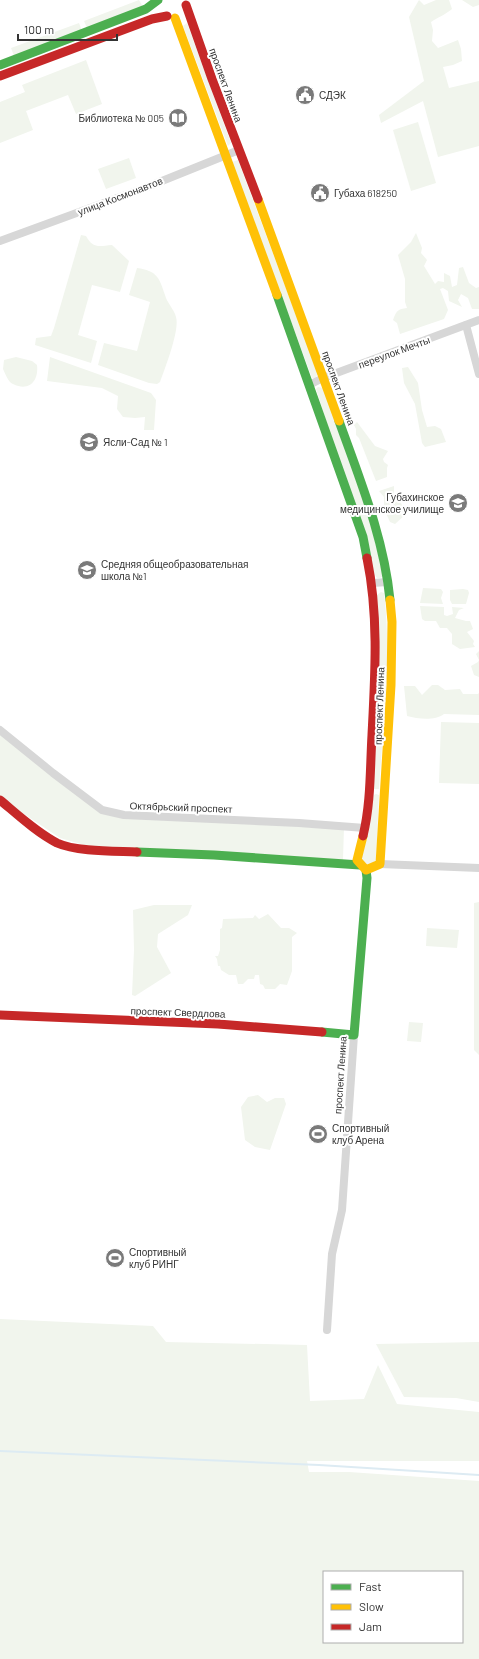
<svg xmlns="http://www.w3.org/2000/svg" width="479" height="1659" viewBox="0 0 479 1659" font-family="Barlow,sans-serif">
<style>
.green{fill:#f1f5ed;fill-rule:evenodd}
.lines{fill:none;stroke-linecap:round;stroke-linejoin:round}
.stream{stroke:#ddebf3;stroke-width:2}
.street{stroke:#d7d7d7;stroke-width:8}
.fast{stroke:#4caf50;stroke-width:9}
.slow{stroke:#ffc107;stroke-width:9}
.jam{stroke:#c62828;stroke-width:9}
.labels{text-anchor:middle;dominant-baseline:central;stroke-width:4;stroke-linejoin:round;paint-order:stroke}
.street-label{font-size:10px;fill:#333;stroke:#fff}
.poi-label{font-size:10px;fill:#333;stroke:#fff;text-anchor:start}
</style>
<rect width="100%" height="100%" fill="#fff"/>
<g class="green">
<path d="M 139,0 L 143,7 L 87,28 L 84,21 Z"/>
<path d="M 419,0 L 424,5 L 436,0 L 449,0 L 452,9 C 445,15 438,17 431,22 L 433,30 L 432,41 L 438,48 L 458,40 L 461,49 L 462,61 L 453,65 L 443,67 L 449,88 L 479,81 L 479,146 L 438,157 L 423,101 L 381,123 L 379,115 L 424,81 L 409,17 Z"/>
<path d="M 462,0 L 479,0 L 479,5 L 473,7 Z"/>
<path d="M 79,23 L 82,31 L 14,56 L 11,48 Z"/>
<path d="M 187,23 L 231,143 L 228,146 L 183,26 Z"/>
<path d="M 86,60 L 102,104 L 76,114 L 68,95 L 26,111 L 33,130 L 0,143 L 0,102 L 25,92 L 22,85 Z"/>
<path d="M 418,122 L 436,183 L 411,191 L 393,130 Z"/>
<path d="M 129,158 L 136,178 L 106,189 L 98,169 Z"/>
<path d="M 238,160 L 318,374 L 315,378 L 312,378 L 232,162 Z"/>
<path d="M 416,233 L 422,248 L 421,253 L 427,260 L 424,266 L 435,284 L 438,281 L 444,282 L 444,273 L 450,276 L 452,287 L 457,285 L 459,268 L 463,267 L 469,283 L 476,288 L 479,287 L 479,309 L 472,309 L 468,298 L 461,294 L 458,300 L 462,307 L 449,301 L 448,291 L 443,288 L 440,289 L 448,310 L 444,319 L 400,334 L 397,323 L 393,320 C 396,311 398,309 407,308 L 405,302 L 405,279 L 398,255 L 411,242 Z"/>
<path d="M 81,235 L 86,236 C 93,249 99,246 112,245 L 129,261 L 120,292 L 92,285 L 78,335 L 97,341 L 91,363 L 35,345 L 36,338 L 51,336 L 54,328 Z"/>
<path d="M 137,268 C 157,271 159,277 165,295 C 167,303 174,309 176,317 C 180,330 165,368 160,382 L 157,384 L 149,383 L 98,365 L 104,343 L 137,351 L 150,302 L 129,295 Z"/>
<path d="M 16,357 L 32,361 L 37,365 C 39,381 29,392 13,384 C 8,382 5,373 3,369 L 4,360 Z"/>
<path d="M 50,357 L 151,393 L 156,400 L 154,430 L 144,430 L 145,417 L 135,418 L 123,417 L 117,409 L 118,396 L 102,388 L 47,381 Z"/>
<path d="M 408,367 L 418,383 L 422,410 L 427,427 L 435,426 L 441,429 L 446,442 L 425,447 L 422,443 L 415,404 L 404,383 L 402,368 Z"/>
<path d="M 318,387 L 323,388 L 369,516 L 383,576 L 380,578 L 377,578 L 375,575 L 316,389 Z"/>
<path d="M 357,422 L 375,446 L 388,451 L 383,459 L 384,462 L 388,465 L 387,468 L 387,477 L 376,481 L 359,438 L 356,435 L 356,429 L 354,425 Z"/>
<path d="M 394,486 L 394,494 C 401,499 401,506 407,513 L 395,524 L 390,522 L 384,509 L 384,497 L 379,491 Z"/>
<path d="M 423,588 L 441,589 L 443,592 L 441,598 L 443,604 L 420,603 Z"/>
<path d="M 463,589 L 468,590 L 469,593 L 466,604 L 452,604 L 450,600 L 450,590 Z"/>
<path d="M 381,592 L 384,593 C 392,655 383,726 379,789 L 373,789 L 377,595 Z"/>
<path d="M 420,606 L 444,607 L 444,615 L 447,616 L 453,614 L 452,607 L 464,608 L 459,610 L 455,618 L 466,621 L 470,621 L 473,629 L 467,632 L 474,641 L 473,644 L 475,647 L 460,649 L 452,644 L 452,634 L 447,628 L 440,628 L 436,621 L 425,621 L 422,619 Z"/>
<path d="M 479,651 L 479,677 L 474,675 L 471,666 L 478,662 L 479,660 L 476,654 Z"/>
<path d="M 432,685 L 438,685 L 445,690 L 460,689 L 463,694 L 478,694 L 479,693 L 479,715 L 444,714 C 435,721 418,719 407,716 L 404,686 L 415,686 L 422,695 Z"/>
<path d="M 441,722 L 479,723 L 479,784 L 439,783 Z"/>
<path d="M 0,732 L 102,812 L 344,827 L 343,860 L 88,846 L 60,838 L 12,806 L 0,797 Z"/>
<path d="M 376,794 L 379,795 L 376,860 L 373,864 L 367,865 L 361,861 L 374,795 Z"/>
<path d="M 479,902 L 479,1055 L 474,1050 L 474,903 Z"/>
<path d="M 154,905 L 192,905 L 188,915 L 158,934 L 157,947 L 171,973 L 135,996 L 132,995 L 134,950 L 133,910 Z"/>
<path d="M 268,914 L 281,928 L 289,928 L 297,933 L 292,937 L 292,971 L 287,985 L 280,984 L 275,989 L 265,989 L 263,985 L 260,984 L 259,975 L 255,975 L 254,979 L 248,979 L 243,984 L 238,984 L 236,975 L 229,975 L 221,970 L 220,966 L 218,966 L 217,959 L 215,956 L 218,956 L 220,950 L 220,929 L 222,928 L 223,919 L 253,918 L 255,915 L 259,919 Z"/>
<path d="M 427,928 L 459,930 L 457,948 L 426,946 Z"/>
<path d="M 409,1022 L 423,1023 L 421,1042 L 407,1041 Z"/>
<path d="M 258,1095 L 267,1102 L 275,1098 L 284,1098 L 286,1104 L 270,1150 L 255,1147 L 245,1140 L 241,1107 L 248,1097 Z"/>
<path d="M 0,1319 L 153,1326 L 166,1342 L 307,1345 L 310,1401 L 364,1399 L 378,1365 L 397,1404 L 479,1412 L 479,1461 L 307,1461 L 309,1472 L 349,1472 L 479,1481 L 479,1659 L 0,1659 ZM 324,1572 L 462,1572 L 462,1642 L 324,1642 Z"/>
<path d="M 479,1342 L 479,1402 L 456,1398 L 404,1397 L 376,1344 Z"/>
</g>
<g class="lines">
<path class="stream" d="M 0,1451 L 319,1465 L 479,1475"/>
<g class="street">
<path d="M 0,241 L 142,189 L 239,150"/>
<path d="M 466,325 L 479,374"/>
<path d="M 309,385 L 323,378 L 479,320"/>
<path d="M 372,583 L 388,582"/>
<path d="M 0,730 L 53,773 L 102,810 L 124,815 L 299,823 L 365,828"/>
<path d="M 380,864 L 479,868"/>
<path d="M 327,1330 L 332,1254 L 342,1210 L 354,1035"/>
</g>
<g class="fast">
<path d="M 0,65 L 146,9 L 158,0"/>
<path d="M 277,295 L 363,537 L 367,558"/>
<path d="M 339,421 C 360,480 384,538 390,600"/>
<path d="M 137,852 L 214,855 L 360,865"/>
<path d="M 322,1032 L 354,1035 L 367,878 L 366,870"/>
</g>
<g class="slow">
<path d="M 175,18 L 277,295"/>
<path d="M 258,199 L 339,421"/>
<path d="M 363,836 L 357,860 L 366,870 L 380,864 L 391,685 L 392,622 L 390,600"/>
</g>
<g class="jam">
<path d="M 186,5 L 212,79 L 258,199"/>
<path d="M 0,76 L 152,19 L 167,16"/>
<path d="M 0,800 C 18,815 36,832 57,843 C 77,852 115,851 137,852"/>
<path d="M 363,836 C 371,803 370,769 372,735 C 375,676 379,616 367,558"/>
<path d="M 0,1015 L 218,1024 L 322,1032"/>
</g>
</g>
<defs>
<symbol id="civic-disc" viewBox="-11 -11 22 22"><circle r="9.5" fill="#7a7a7a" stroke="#fff"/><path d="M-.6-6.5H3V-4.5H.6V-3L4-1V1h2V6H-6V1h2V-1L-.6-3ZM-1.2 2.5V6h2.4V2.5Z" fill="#fff"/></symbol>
<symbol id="library-disc" viewBox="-11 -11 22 22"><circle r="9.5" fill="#7a7a7a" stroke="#fff"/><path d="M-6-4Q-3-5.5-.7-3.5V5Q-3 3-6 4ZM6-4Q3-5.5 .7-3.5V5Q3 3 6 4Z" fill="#fff"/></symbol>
<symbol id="school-disc" viewBox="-11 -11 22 22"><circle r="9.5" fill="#7a7a7a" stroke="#fff"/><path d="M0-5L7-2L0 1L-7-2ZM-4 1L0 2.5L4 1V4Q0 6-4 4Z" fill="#fff"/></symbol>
<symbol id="university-disc" viewBox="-11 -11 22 22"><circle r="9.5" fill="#7a7a7a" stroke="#fff"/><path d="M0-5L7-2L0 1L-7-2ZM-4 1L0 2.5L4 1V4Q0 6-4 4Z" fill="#fff"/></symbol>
<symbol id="stadium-disc" viewBox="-11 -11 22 22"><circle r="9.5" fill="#7a7a7a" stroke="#fff"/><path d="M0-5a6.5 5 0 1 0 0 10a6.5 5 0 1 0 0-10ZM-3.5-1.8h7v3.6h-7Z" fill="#fff"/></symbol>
</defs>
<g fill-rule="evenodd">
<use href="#civic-disc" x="294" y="84" width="22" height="22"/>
<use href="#library-disc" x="167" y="107" width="22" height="22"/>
<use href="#civic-disc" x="309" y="182" width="22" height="22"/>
<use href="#school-disc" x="78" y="431" width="22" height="22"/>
<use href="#university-disc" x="447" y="492" width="22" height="22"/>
<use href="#school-disc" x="76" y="559" width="22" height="22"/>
<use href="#stadium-disc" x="307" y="1123" width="22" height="22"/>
<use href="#stadium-disc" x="104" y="1247" width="22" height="22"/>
</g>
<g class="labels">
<g class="street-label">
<text transform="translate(226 85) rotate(70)">проспект Ленина</text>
<text transform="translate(120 196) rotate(-21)">улица Космонавтов</text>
<text transform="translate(394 352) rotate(-20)">переулок Мечты</text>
<text transform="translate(339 388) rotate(70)">проспект Ленина</text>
<text transform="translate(379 706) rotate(-88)">проспект Ленина</text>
<text transform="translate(181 807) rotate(2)">Октябрьский проспект</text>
<text transform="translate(178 1012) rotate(2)">проспект Свердлова</text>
<text transform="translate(340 1075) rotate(-86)">проспект Ленина</text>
</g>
<g class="poi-label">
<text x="319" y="95">СДЭК</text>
<text x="164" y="118" text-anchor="end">Библиотека № 005</text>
<text x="334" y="193">Губаха 618250</text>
<text x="103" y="442">Ясли-Сад № 1</text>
<text x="444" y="497" text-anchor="end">Губахинское<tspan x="444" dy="12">медицинское училище</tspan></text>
<text x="101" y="564">Средняя общеобразовательная<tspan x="101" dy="12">школа №1</tspan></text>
<text x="332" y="1128">Спортивный<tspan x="332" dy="12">клуб Арена</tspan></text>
<text x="129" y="1252">Спортивный<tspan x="129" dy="12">клуб РИНГ</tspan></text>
</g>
</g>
<rect x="323" y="1571" width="140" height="72" fill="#ffffff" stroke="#adadad"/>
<rect x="331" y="1584" width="20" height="6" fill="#4caf50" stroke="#adadad"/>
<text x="359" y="1591" font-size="12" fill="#333333">Fast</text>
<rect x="331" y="1604" width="20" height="6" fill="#ffc107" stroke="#adadad"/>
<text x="359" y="1611" font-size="12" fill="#333333">Slow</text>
<rect x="331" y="1624" width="20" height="6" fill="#c62828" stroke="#adadad"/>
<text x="359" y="1631" font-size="12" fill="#333333">Jam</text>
<path d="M18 34v6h99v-6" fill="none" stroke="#333333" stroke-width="2"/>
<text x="24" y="34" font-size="12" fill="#333333" stroke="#ffffff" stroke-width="3" paint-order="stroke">100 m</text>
</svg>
